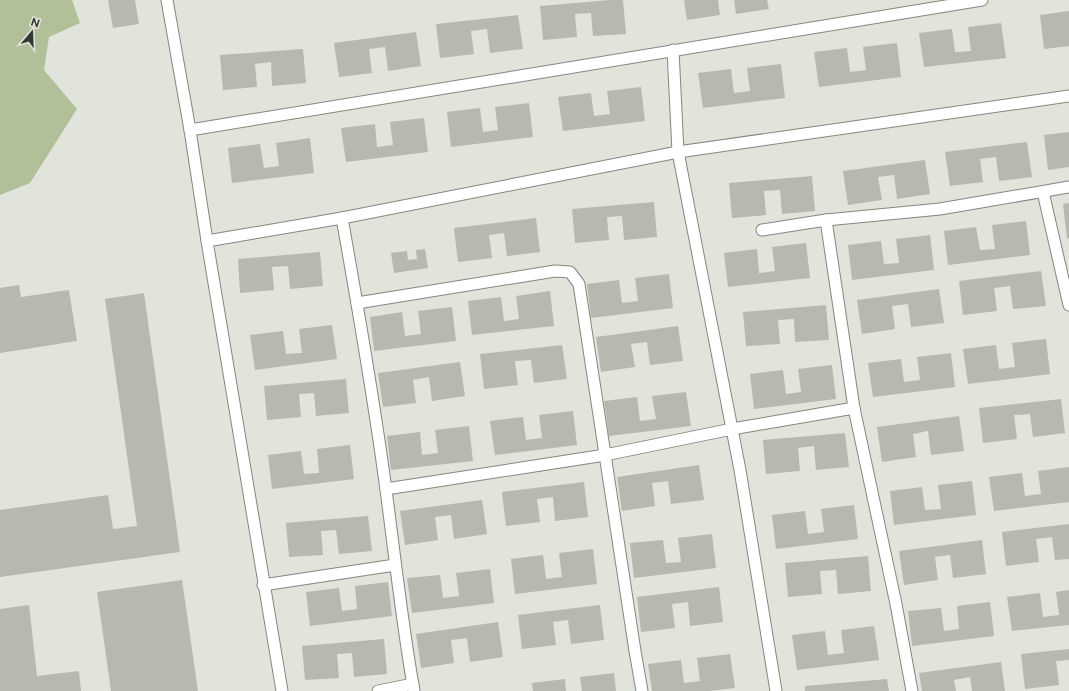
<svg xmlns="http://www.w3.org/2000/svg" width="1069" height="691" viewBox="0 0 1069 691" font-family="'Public Sans',sans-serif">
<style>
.green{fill:#b1c098}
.building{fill:#b5b9b0}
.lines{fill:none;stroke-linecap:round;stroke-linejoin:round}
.service-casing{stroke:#84877f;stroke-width:13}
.service{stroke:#fff;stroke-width:11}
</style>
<rect width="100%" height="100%" fill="#e1e4db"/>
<path class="green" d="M 0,0 L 72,0 L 80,23 L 49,37 L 44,70 L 77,109 L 30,183 L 0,195 Z"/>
<g class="building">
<path d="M 108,0 L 135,0 L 139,24 L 113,28 Z"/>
<path d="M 610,0 L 623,0 L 626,34 L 593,36 L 591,13 L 575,14 L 577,37 L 543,40 L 540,6 Z"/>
<path d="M 684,0 L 718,0 L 720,15 L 687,20 Z"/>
<path d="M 734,0 L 767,0 L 769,9 L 736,14 Z"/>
<path d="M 1069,11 L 1069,46 L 1044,49 L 1040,15 Z"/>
<path d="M 518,15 L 523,49 L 490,53 L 487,29 L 471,31 L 474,54 L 440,58 L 436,24 Z"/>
<path d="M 1001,23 L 1006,58 L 924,67 L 919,33 L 952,29 L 955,52 L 971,51 L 968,27 Z"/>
<path d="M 416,32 L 421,66 L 388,71 L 385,47 L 369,49 L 372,73 L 339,77 L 334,43 Z"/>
<path d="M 897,43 L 901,77 L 819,87 L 814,52 L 847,48 L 850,72 L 866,70 L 863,47 Z"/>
<path d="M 303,49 L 306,83 L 272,86 L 271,62 L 255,64 L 257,87 L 223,90 L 220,55 Z"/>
<path d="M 781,64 L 785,98 L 703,108 L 698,73 L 731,69 L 734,93 L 750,91 L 747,68 Z"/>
<path d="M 641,87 L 645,121 L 563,131 L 558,97 L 591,93 L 594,116 L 610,114 L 607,91 Z"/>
<path d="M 529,103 L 533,137 L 451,147 L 447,112 L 480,108 L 483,132 L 498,130 L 495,107 Z"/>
<path d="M 424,118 L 428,152 L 346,162 L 341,128 L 375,124 L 377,147 L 393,145 L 390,122 Z"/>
<path d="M 1069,132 L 1069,167 L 1048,170 L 1044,135 Z"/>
<path d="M 310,138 L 314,173 L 232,183 L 228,148 L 260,144 L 264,168 L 279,166 L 276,143 Z"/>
<path d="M 1027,142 L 1032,177 L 999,181 L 996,157 L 980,159 L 983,182 L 950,186 L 945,152 Z"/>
<path d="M 925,160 L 930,194 L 897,199 L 894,175 L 878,177 L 882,200 L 848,205 L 843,171 Z"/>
<path d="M 812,176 L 815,211 L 782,214 L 780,190 L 764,191 L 766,215 L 732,218 L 729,183 Z"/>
<path d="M 654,202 L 657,237 L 624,240 L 622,216 L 607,217 L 609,240 L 575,243 L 572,209 Z"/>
<path d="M 1069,203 L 1069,238 L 1067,239 L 1063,204 Z"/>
<path d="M 536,218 L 540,252 L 507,256 L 504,233 L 489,235 L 492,258 L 458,262 L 454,228 Z"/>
<path d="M 1026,221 L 1030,255 L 948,265 L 944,231 L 976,227 L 980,250 L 995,249 L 992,225 Z"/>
<path d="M 930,235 L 934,270 L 852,280 L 848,245 L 881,241 L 884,264 L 899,263 L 896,239 Z"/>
<path d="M 806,243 L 810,278 L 728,287 L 724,253 L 757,249 L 759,273 L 775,271 L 772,247 Z"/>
<path d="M 425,249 L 428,268 L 394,273 L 391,253 L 407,251 L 408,260 L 417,259 L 416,250 Z"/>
<path d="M 320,252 L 323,286 L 290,289 L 288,266 L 272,267 L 274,290 L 240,293 L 238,259 Z"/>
<path d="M 1041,271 L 1046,306 L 1013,309 L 1010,286 L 994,288 L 997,311 L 963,315 L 959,281 Z"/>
<path d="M 669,274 L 673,308 L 591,318 L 587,284 L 619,280 L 622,303 L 638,301 L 635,278 Z"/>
<path d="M 19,285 L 21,297 L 69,290 L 77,341 L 0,353 L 0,288 Z"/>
<path d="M 939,289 L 944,323 L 911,327 L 908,304 L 892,306 L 895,329 L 862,334 L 857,300 Z"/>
<path d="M 550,291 L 554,326 L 472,335 L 468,301 L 501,297 L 504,321 L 519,319 L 516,296 Z"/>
<path d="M 144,293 L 180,552 L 0,577 L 0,510 L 108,495 L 113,529 L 137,526 L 105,299 Z"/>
<path d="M 826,305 L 829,340 L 795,342 L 794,319 L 778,320 L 780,344 L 746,346 L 743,312 Z"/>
<path d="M 452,307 L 456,341 L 374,351 L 370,317 L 402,312 L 405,336 L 421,334 L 418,311 Z"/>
<path d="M 332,325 L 337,359 L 255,370 L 250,335 L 283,331 L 286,354 L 302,353 L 299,329 Z"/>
<path d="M 678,326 L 683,361 L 650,365 L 647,342 L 631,344 L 635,367 L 601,372 L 596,337 Z"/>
<path d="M 1046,339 L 1050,374 L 968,384 L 963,349 L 996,345 L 999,369 L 1015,367 L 1012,343 Z"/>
<path d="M 562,345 L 567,379 L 534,383 L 531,360 L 515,361 L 518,385 L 484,389 L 480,354 Z"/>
<path d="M 951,353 L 955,387 L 873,397 L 868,363 L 901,359 L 904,382 L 920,380 L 917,357 Z"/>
<path d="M 460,362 L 465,396 L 432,401 L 429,377 L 413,380 L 416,403 L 383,407 L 378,373 Z"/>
<path d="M 832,365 L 836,399 L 754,409 L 750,374 L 783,370 L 786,394 L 801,392 L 798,369 Z"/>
<path d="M 346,379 L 349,413 L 316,416 L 314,393 L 299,394 L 301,417 L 267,420 L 264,386 Z"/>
<path d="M 686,392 L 691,426 L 609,436 L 604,401 L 637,397 L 640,421 L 656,419 L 652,396 Z"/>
<path d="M 1061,399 L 1065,433 L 1033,437 L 1030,414 L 1014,415 L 1017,439 L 983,443 L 979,408 Z"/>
<path d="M 573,411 L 577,445 L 495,455 L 490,421 L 523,417 L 526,440 L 542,438 L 539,415 Z"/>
<path d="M 959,416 L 964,451 L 931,455 L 928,431 L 913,434 L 916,457 L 882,462 L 877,427 Z"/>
<path d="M 469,426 L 473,461 L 391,470 L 387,436 L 420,432 L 422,455 L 438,453 L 435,430 Z"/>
<path d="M 845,433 L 849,467 L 816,470 L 814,446 L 798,448 L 800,471 L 766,474 L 763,440 Z"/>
<path d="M 350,445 L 354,479 L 272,489 L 268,455 L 301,451 L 304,474 L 319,473 L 317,449 Z"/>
<path d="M 699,465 L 704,500 L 671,504 L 668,481 L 652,483 L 655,506 L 622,511 L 617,477 Z"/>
<path d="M 1069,467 L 1069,502 L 994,511 L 989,477 L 1022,473 L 1025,496 L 1041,494 L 1038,471 Z"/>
<path d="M 972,481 L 976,515 L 894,525 L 890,491 L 922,487 L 925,510 L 941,509 L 938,485 Z"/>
<path d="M 584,482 L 588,517 L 555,521 L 553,497 L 537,499 L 540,522 L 506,526 L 502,492 Z"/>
<path d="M 482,500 L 487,534 L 454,539 L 451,515 L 435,517 L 438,540 L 405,545 L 400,511 Z"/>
<path d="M 854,505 L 858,539 L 776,549 L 772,515 L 805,511 L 808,534 L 824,532 L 821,509 Z"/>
<path d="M 368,516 L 372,551 L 339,554 L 336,530 L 321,531 L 323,555 L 289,557 L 286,523 Z"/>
<path d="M 1069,524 L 1069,559 L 1055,560 L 1052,537 L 1036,539 L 1039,562 L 1006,566 L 1002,532 Z"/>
<path d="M 712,534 L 716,568 L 634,578 L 630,543 L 663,540 L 666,563 L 681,562 L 678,538 Z"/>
<path d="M 982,540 L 986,574 L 953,578 L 950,555 L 935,557 L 938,580 L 904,585 L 899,551 Z"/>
<path d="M 593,549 L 597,584 L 515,594 L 511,559 L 543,555 L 546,579 L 562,577 L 559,553 Z"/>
<path d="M 868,556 L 871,591 L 838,594 L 836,570 L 820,571 L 822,594 L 788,597 L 785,563 Z"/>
<path d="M 490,569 L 494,603 L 412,613 L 407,578 L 440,575 L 443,598 L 459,596 L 456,573 Z"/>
<path d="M 182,580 L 198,691 L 111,691 L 97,592 Z"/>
<path d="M 388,582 L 392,616 L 310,626 L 306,592 L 339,588 L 342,611 L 357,609 L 355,586 Z"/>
<path d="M 719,587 L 723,622 L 690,626 L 688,602 L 672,604 L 675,628 L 641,632 L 637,597 Z"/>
<path d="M 1069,590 L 1069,625 L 1012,631 L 1007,597 L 1040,593 L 1043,617 L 1059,615 L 1056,592 Z"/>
<path d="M 990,602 L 994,636 L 912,646 L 908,611 L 941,608 L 944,631 L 959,629 L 957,606 Z"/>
<path d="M 29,605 L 37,676 L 79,671 L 81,691 L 0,691 L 0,609 Z"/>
<path d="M 600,605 L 604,640 L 571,644 L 568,620 L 553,622 L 556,645 L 522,649 L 518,615 Z"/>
<path d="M 498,622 L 503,657 L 470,662 L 467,638 L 451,640 L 454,663 L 421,668 L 416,634 Z"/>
<path d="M 874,626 L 879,660 L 797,670 L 792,635 L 825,631 L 828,655 L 844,653 L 841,630 Z"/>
<path d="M 384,639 L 387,674 L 354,677 L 352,653 L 337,654 L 339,678 L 305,680 L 302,646 Z"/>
<path d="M 1069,649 L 1069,660 L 1056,661 L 1059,685 L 1025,689 L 1021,654 Z"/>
<path d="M 730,654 L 735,688 L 709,691 L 652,691 L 648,664 L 681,660 L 684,683 L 700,681 L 697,658 Z"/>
<path d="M 1001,662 L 1005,691 L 972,691 L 970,677 L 954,680 L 956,691 L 922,691 L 919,673 Z"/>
<path d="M 614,673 L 616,691 L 582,691 L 580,677 Z"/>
<path d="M 565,679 L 566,691 L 533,691 L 532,683 Z"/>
<path d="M 887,679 L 889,691 L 805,691 L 805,686 Z"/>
</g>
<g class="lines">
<defs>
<g id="service">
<path d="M 167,0 L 190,130 L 207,241 L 282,691"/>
<path d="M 673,50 L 678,152 L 740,470 L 776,691"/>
<path d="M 190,130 L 982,0"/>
<path d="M 1043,192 L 1069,305"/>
<path d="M 342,218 C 358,308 374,399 386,490 C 395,557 402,624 414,691"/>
<path d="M 826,220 L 854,408 L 896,604 L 912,691"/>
<path d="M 762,230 L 826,220 L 940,209 L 1069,187"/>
<path d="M 207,241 L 342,218 L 678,152 L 1069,96"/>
<path d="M 357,303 L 555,271 L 570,272 L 579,284 L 635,651 L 642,691"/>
<path d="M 386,489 L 605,455 L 732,429 L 854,408"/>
<path d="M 263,585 L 395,565"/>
<path d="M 378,691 L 413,684"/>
</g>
</defs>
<use href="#service" class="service-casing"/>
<use href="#service" class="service"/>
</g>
<g transform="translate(32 32) rotate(19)" stroke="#e1e4db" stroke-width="3" paint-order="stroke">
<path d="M0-3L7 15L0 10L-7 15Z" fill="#353733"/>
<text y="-6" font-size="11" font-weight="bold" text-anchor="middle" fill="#353733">N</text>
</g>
</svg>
